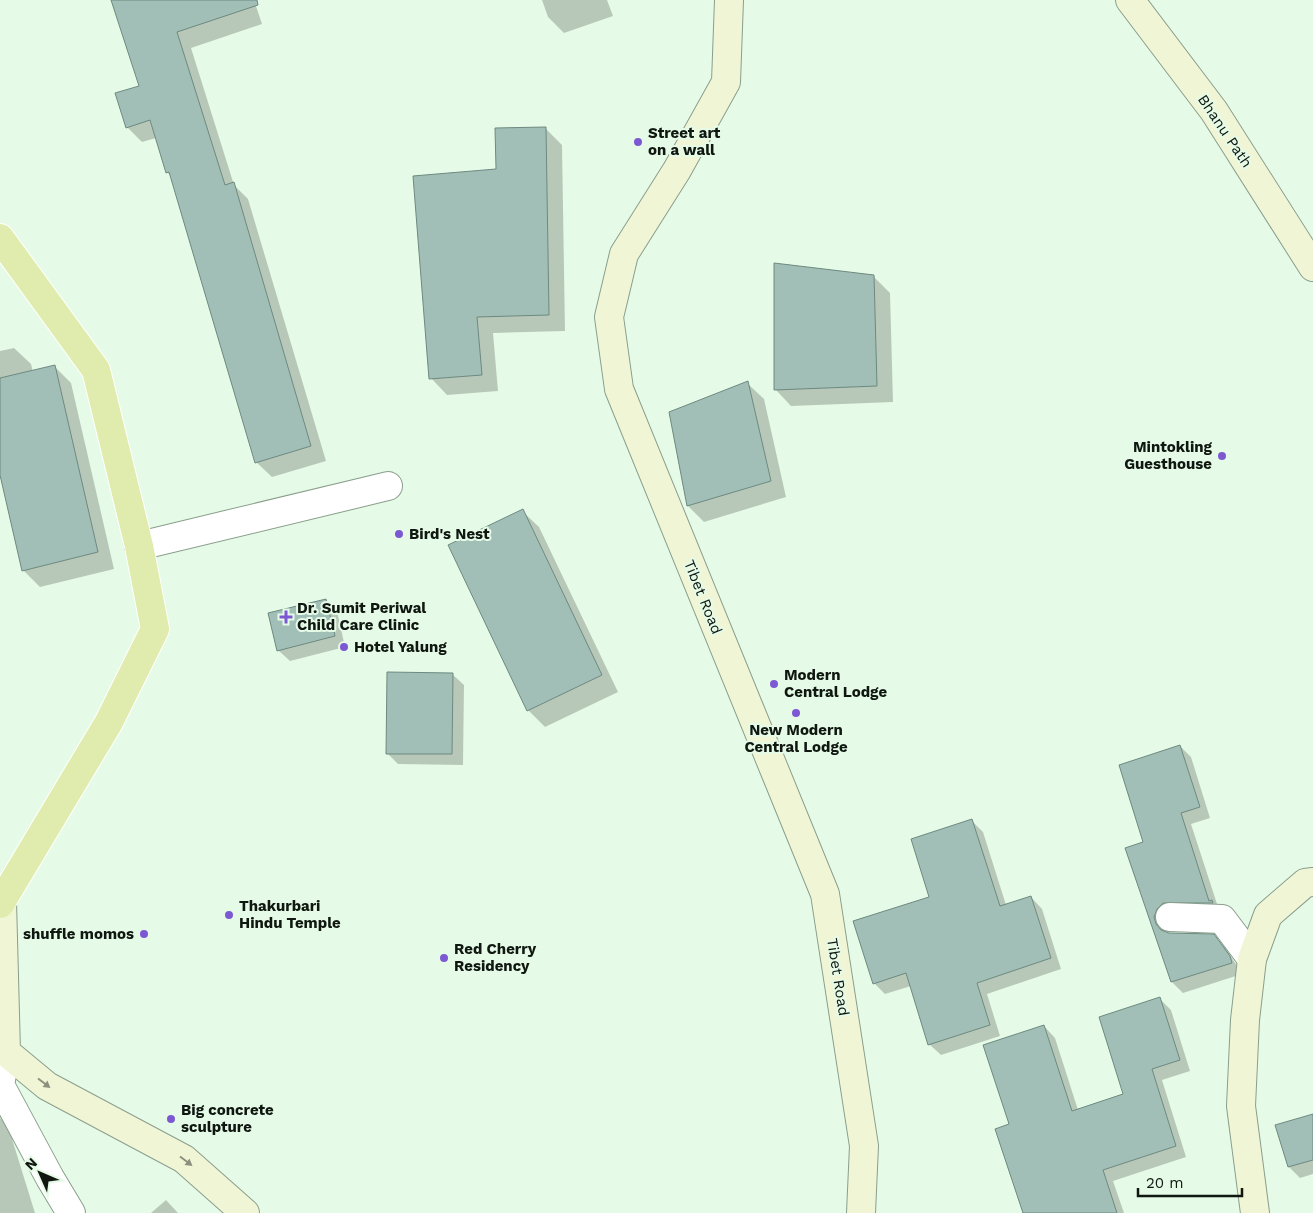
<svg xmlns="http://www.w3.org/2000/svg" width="1313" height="1213" viewBox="0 0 1313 1213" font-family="'Work Sans',sans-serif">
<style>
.shadow{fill:#0003}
.building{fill:#a1bfb6;stroke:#6d8981}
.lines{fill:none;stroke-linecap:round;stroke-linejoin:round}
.street-casing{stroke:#8a9e8c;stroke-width:30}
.secondary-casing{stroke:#8a9e8c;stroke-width:30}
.primary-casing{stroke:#fff;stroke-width:30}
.street{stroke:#fff;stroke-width:28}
.secondary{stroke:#f0f5d6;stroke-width:28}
.primary{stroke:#e0ecad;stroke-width:28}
.oneway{fill:#8b917d}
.poi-dot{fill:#7c58d2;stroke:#e6fbe7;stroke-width:2}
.labels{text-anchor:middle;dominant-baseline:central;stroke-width:4;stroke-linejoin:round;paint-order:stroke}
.street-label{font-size:15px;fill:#0f1710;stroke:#e6fbe7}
.poi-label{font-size:15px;font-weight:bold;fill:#0f1710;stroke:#e6fbe7;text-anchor:start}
</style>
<rect width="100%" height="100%" fill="#e6fbe7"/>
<g class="shadow">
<path d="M 112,0 L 254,0 L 262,24 L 191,48 L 234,185 L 248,199 L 326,461 L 272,477 L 256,462 L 172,177 L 167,172 L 156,138 L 142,142 L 127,127 L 140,87 Z"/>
<path d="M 542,0 L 607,0 L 613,16 L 564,33 L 548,17 Z"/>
<path d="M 545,128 L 562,145 L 565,331 L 493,333 L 498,391 L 447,395 L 431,378 L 498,170 Z"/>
<path d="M 873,276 L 890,293 L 893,402 L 791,406 L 775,389 Z"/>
<path d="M 14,348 L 31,364 L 33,372 L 55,367 L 71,383 L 114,569 L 40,587 L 23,570 L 0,469 L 0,351 Z"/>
<path d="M 747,383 L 764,399 L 786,497 L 704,522 L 688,506 Z"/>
<path d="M 522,511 L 539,527 L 618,692 L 545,727 L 528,710 L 450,546 Z"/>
<path d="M 326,600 L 337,611 L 345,647 L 290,661 L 278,650 Z"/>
<path d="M 452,674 L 464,685 L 463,765 L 398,764 L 387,753 Z"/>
<path d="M 1180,746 L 1191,757 L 1210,818 L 1191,824 L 1218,907 L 1165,929 L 1166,933 L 1213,936 L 1225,947 L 1242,974 L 1183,993 L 1172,982 L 1126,849 L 1145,843 Z"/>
<path d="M 972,821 L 983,832 L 1006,905 L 1031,897 L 1042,909 L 1061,969 L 987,994 L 1000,1036 L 941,1055 L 929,1044 L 911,986 L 885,994 L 874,983 L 931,897 Z"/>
<path d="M 1160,999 L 1171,1010 L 1190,1071 L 1162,1080 L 1186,1157 L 1113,1181 L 1124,1213 L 1051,1213 L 1010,1125 L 1044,1026 L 1055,1038 L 1078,1110 L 1125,1095 Z"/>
<path d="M 1313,1115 L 1313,1174 L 1300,1178 L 1289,1167 L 1277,1126 Z"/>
<path d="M 0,1118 L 8,1126 L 35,1213 L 0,1213 Z"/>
<path d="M 166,1200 L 178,1213 L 151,1213 Z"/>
</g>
<g class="building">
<path d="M 111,0 L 257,0 L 258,5 L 177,32 L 225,185 L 234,182 L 311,446 L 255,463 L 169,172 L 166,173 L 150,120 L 126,128 L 115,93 L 139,86 Z"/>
<path d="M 546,127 L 549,315 L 477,317 L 482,375 L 429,379 L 413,176 L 496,169 L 495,128 Z"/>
<path d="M 774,263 L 874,275 L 877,386 L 774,390 Z"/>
<path d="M 55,365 L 98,552 L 22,571 L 0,475 L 0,378 Z"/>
<path d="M 748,381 L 771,481 L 687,506 L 669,412 Z"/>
<path d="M 523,509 L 602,675 L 527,711 L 448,545 Z"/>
<path d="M 326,599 L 335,636 L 277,651 L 268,613 Z"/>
<path d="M 387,672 L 453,673 L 452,754 L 386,754 Z"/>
<path d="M 1180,745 L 1200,807 L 1181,813 L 1209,901 L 1212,900 L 1213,903 L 1163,903 L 1157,909 L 1154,917 L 1156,924 L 1161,930 L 1169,933 L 1214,934 L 1230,956 L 1232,963 L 1171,982 L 1125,848 L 1143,842 L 1119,765 Z"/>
<path d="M 972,819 L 1000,906 L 1031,896 L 1051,958 L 977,983 L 990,1025 L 928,1045 L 906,973 L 873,984 L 853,921 L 929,897 L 911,839 Z"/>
<path d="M 1160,997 L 1180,1060 L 1152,1069 L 1176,1146 L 1103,1170 L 1117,1213 L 1023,1213 L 995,1129 L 1009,1124 L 983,1045 L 1044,1025 L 1072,1111 L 1123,1094 L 1099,1017 Z"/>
<path d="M 1313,1114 L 1313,1160 L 1288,1167 L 1275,1125 Z"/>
</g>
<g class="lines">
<defs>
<g id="street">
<path d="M 139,546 L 388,486"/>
<path d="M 1170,917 L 1222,919 L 1252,959"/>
<path d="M 6,1052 L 0,1085 L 50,1178 L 71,1213"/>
</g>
<g id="secondary">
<path d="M 729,0 L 726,82 L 677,170 L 624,254 L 609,317 L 619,389 L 825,894 L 864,1146 L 861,1213"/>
<path d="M 1130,0 L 1214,111 L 1313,267"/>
<path d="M 2,901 L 6,1052 L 47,1086 L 184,1159 L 245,1213"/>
<path d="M 1255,1213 L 1241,1106 L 1245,1020 L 1252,959 L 1268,915 L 1305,883 L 1313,882"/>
</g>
<path id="primary" d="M 0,238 L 96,370 L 139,546 L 155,629 L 109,722 L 0,904"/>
</defs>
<use href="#street" class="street-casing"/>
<use href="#secondary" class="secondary-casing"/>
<use href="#primary" class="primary-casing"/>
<use href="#street" class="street"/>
<use href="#secondary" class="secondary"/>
<use href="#primary" class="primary"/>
</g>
<defs><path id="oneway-solid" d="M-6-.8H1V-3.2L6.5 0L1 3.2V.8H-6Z" transform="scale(1.25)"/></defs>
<g class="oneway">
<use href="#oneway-solid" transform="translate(44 1083) rotate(37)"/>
<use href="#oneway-solid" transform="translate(186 1161) rotate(37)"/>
</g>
<g class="poi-dot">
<circle cx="638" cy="142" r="5"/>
<circle cx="1222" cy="456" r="5"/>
<circle cx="399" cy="534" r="5"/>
<path d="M283.5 609.5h5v5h5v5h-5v5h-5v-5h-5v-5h5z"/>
<circle cx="344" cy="647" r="5"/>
<circle cx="774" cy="684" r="5"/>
<circle cx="796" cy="713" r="5"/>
<circle cx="229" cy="915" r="5"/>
<circle cx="144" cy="934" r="5"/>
<circle cx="444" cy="958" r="5"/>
<circle cx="171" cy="1119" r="5"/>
</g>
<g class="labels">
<g class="street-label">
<text transform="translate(1225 131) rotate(56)">Bhanu Path</text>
<text transform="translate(703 597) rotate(68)">Tibet Road</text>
<text transform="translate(838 977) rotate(81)">Tibet Road</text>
</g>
<g class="poi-label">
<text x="648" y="133">Street art<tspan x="648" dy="17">on a wall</tspan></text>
<text x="1212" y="447" text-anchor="end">Mintokling<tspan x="1212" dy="17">Guesthouse</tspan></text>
<text x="409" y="534">Bird's Nest</text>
<text x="297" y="608">Dr. Sumit Periwal<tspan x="297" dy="17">Child Care Clinic</tspan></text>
<text x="354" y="647">Hotel Yalung</text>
<text x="784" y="675">Modern<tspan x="784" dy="17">Central Lodge</tspan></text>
<text x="796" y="730" text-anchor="middle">New Modern<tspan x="796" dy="17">Central Lodge</tspan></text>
<text x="239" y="906">Thakurbari<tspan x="239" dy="17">Hindu Temple</tspan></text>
<text x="134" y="934" text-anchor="end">shuffle momos</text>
<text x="454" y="949">Red Cherry<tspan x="454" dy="17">Residency</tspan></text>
<text x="181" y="1110">Big concrete<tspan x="181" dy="17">sculpture</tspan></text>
</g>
</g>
<g transform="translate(40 1173) rotate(315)" stroke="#e6fbe7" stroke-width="4" paint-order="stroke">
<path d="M0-4L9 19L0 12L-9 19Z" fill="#0f1710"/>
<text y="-8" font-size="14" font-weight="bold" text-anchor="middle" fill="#0f1710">N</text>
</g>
<path d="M1138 1188v8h104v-8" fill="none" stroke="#0f1710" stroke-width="2.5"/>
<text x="1146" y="1188" font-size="15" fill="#0f1710" stroke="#e6fbe7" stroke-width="4" paint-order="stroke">20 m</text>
</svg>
